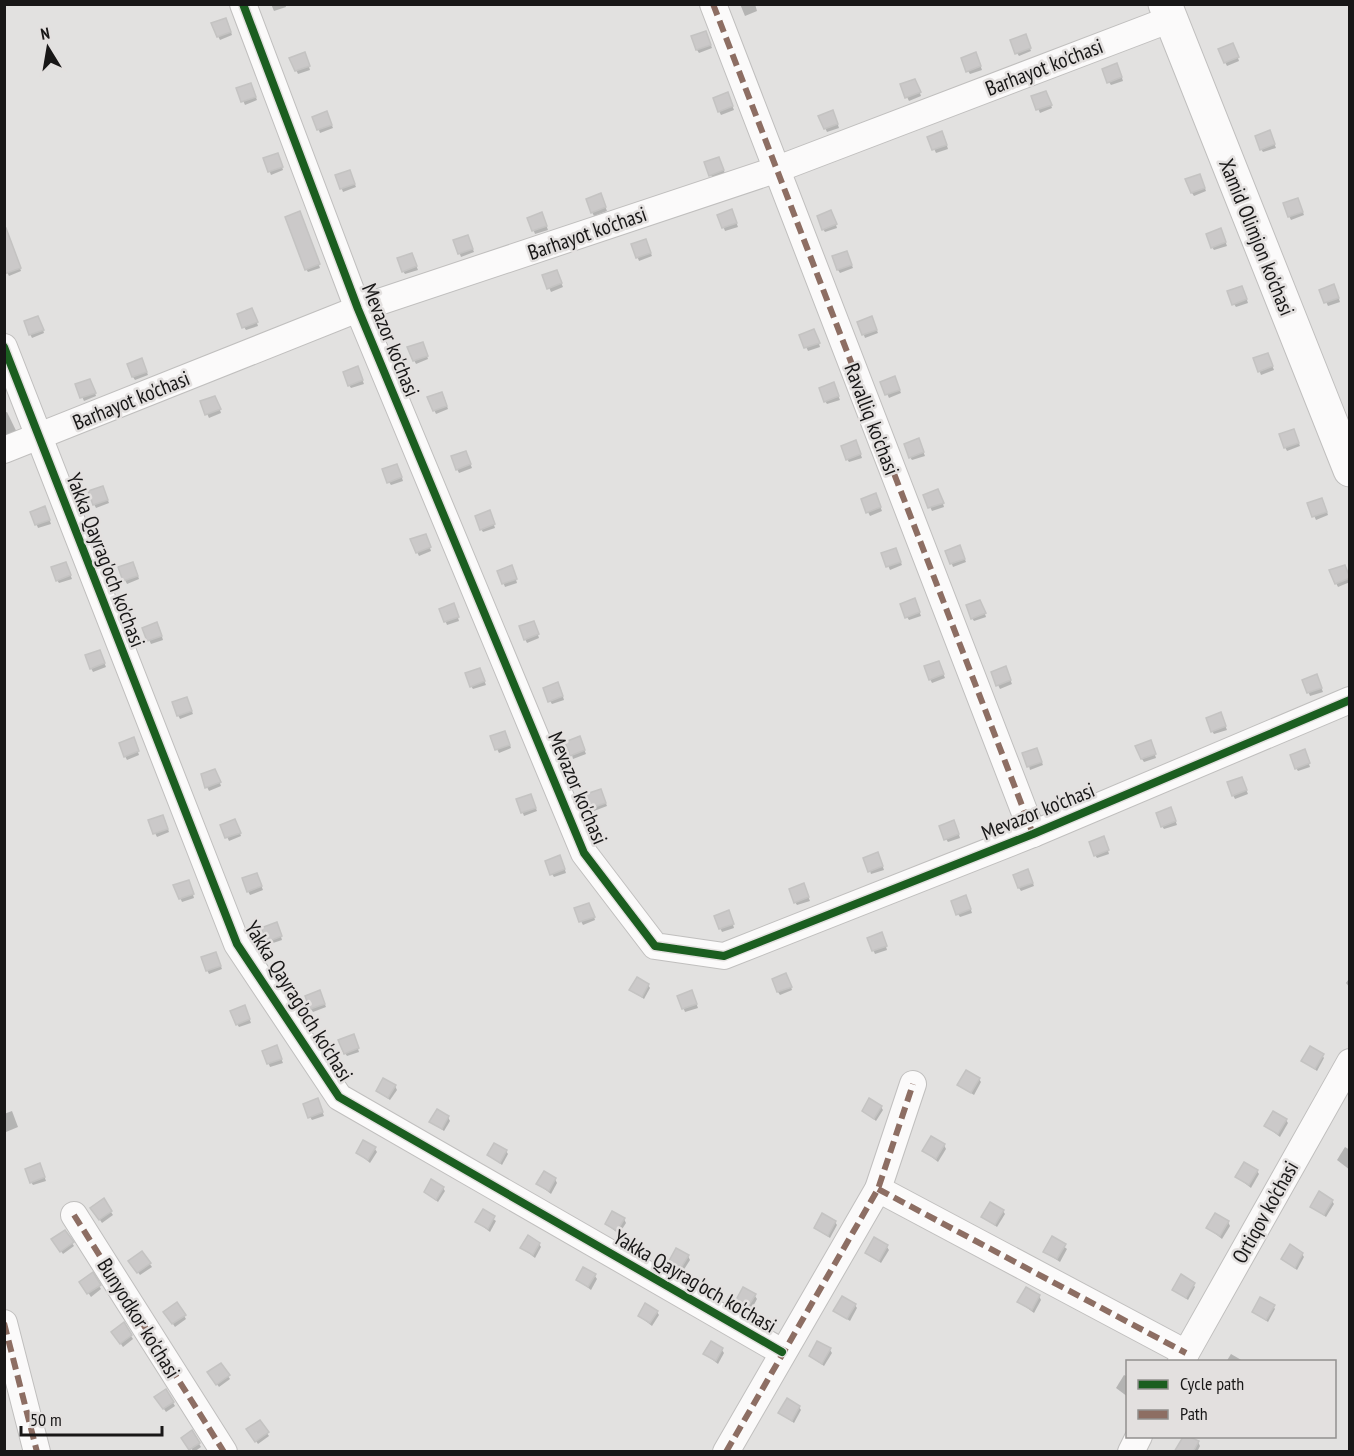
<svg xmlns="http://www.w3.org/2000/svg" width="1354" height="1456" viewBox="0 0 1354 1456" font-family="'PT Sans Narrow',sans-serif">
<style>
.shadow{fill:#0003}
.building{fill:#cbc9c9;stroke:#c4c3c2;stroke-width:1.5}
.lines{fill:none;stroke-linecap:round;stroke-linejoin:round}
.minor-casing{stroke:#c0bfbe;stroke-width:28}
.major-casing{stroke:#c0bfbe;stroke-width:35}
.minor{stroke:#fbfafa;stroke-width:26}
.major{stroke:#fbfafa;stroke-width:33}
.quiet{stroke:#8d6e63;stroke-width:6;stroke-dasharray:12 6;stroke-linecap:butt}
.cycleway-casing{stroke:#e3e0df;stroke-width:11}
.cycleway{stroke:#1b5e20;stroke-width:8}
.labels{text-anchor:middle;dominant-baseline:central;stroke-width:5;stroke-linejoin:round;paint-order:stroke}
.street-label{font-size:21px;fill:#181717;stroke:#e3e0df}
</style>
<rect width="100%" height="100%" fill="#e2e1e0"/>
<g class="shadow">
<path d="M 271,4 L 285,4 L 286,7 L 274,11 Z"/>
<path d="M 740,4 L 755,4 L 757,11 L 745,16 Z"/>
<path d="M 228,23 L 232,35 L 220,40 L 218,36 Z"/>
<path d="M 707,36 L 712,48 L 699,53 L 697,50 Z"/>
<path d="M 1027,40 L 1031,51 L 1019,56 L 1017,53 Z"/>
<path d="M 1235,49 L 1239,61 L 1227,66 L 1225,62 Z"/>
<path d="M 306,57 L 310,70 L 298,74 L 291,59 Z"/>
<path d="M 977,57 L 982,70 L 970,74 L 968,71 Z"/>
<path d="M 1119,69 L 1123,81 L 1111,85 L 1109,82 Z"/>
<path d="M 917,84 L 921,96 L 909,101 L 907,97 Z"/>
<path d="M 252,88 L 257,100 L 245,105 L 238,89 Z"/>
<path d="M 1048,96 L 1052,108 L 1040,113 L 1033,97 Z"/>
<path d="M 729,98 L 734,110 L 721,115 L 719,111 Z"/>
<path d="M 328,116 L 333,128 L 320,133 L 314,117 Z"/>
<path d="M 835,116 L 839,128 L 827,132 L 820,117 Z"/>
<path d="M 944,136 L 948,149 L 936,153 L 929,138 Z"/>
<path d="M 1271,136 L 1276,148 L 1263,152 L 1261,149 Z"/>
<path d="M 279,158 L 283,170 L 271,175 L 265,159 Z"/>
<path d="M 721,162 L 725,174 L 713,179 L 711,175 Z"/>
<path d="M 351,175 L 356,187 L 343,192 L 337,176 Z"/>
<path d="M 1200,176 L 1206,191 L 1194,196 L 1192,193 Z"/>
<path d="M 602,199 L 607,211 L 594,216 L 592,212 Z"/>
<path d="M 1299,203 L 1304,215 L 1291,220 L 1289,216 Z"/>
<path d="M 733,214 L 738,227 L 725,231 L 719,216 Z"/>
<path d="M 833,216 L 837,228 L 825,232 L 823,229 Z"/>
<path d="M 301,217 L 320,268 L 308,272 L 306,269 Z"/>
<path d="M 543,217 L 548,230 L 535,234 L 529,219 Z"/>
<path d="M 1222,233 L 1227,246 L 1214,250 L 1212,247 Z"/>
<path d="M 469,240 L 474,252 L 461,257 L 455,241 Z"/>
<path d="M 647,244 L 652,256 L 639,261 L 633,245 Z"/>
<path d="M 848,256 L 853,268 L 840,273 L 838,270 Z"/>
<path d="M 413,258 L 418,270 L 405,274 L 403,271 Z"/>
<path d="M 17,259 L 21,271 L 9,276 L 7,272 Z"/>
<path d="M 558,275 L 563,287 L 551,292 L 544,276 Z"/>
<path d="M 1336,290 L 1340,302 L 1328,306 L 1321,291 Z"/>
<path d="M 1244,291 L 1248,303 L 1236,307 L 1234,304 Z"/>
<path d="M 254,314 L 258,326 L 246,330 L 244,327 Z"/>
<path d="M 40,321 L 44,333 L 32,338 L 30,334 Z"/>
<path d="M 873,321 L 878,333 L 865,338 L 859,322 Z"/>
<path d="M 816,334 L 820,347 L 808,351 L 801,336 Z"/>
<path d="M 424,347 L 428,359 L 416,364 L 414,360 Z"/>
<path d="M 1269,358 L 1274,370 L 1261,375 L 1255,359 Z"/>
<path d="M 143,363 L 148,375 L 135,380 L 133,377 Z"/>
<path d="M 359,372 L 364,384 L 351,388 L 349,385 Z"/>
<path d="M 896,381 L 901,393 L 889,398 L 882,382 Z"/>
<path d="M 92,384 L 96,396 L 84,401 L 77,385 Z"/>
<path d="M 835,388 L 840,400 L 827,404 L 825,401 Z"/>
<path d="M 444,397 L 448,409 L 436,414 L 429,398 Z"/>
<path d="M 217,401 L 221,413 L 209,418 L 202,402 Z"/>
<path d="M 7,412 L 22,443 L 4,450 L 4,413 Z"/>
<path d="M 1295,434 L 1300,446 L 1287,451 L 1285,447 Z"/>
<path d="M 920,444 L 925,456 L 912,460 L 910,457 Z"/>
<path d="M 857,445 L 862,458 L 849,462 L 847,459 Z"/>
<path d="M 467,456 L 472,468 L 459,473 L 457,469 Z"/>
<path d="M 399,469 L 403,481 L 391,485 L 389,482 Z"/>
<path d="M 104,491 L 109,503 L 96,508 L 94,504 Z"/>
<path d="M 940,494 L 944,507 L 932,511 L 925,496 Z"/>
<path d="M 877,499 L 882,511 L 870,516 L 868,512 Z"/>
<path d="M 1324,503 L 1328,515 L 1316,520 L 1309,504 Z"/>
<path d="M 46,511 L 51,524 L 38,528 L 32,513 Z"/>
<path d="M 491,516 L 495,528 L 483,532 L 481,529 Z"/>
<path d="M 427,539 L 431,551 L 419,556 L 417,552 Z"/>
<path d="M 961,550 L 966,562 L 953,567 L 947,551 Z"/>
<path d="M 897,553 L 902,565 L 890,570 L 883,554 Z"/>
<path d="M 67,567 L 72,579 L 59,583 L 57,580 Z"/>
<path d="M 135,567 L 139,579 L 127,584 L 125,580 Z"/>
<path d="M 513,570 L 517,583 L 505,587 L 499,572 Z"/>
<path d="M 1346,570 L 1350,582 L 1338,587 L 1336,583 Z"/>
<path d="M 916,603 L 921,616 L 909,620 L 907,617 Z"/>
<path d="M 982,605 L 986,617 L 974,621 L 972,618 Z"/>
<path d="M 455,608 L 459,621 L 447,625 L 441,610 Z"/>
<path d="M 535,626 L 539,638 L 527,643 L 525,639 Z"/>
<path d="M 159,627 L 163,640 L 151,644 L 144,629 Z"/>
<path d="M 101,655 L 106,667 L 93,672 L 91,668 Z"/>
<path d="M 940,666 L 945,678 L 932,683 L 930,679 Z"/>
<path d="M 1007,672 L 1012,684 L 1000,689 L 998,685 Z"/>
<path d="M 481,673 L 486,685 L 473,689 L 471,686 Z"/>
<path d="M 1318,680 L 1323,692 L 1310,696 L 1304,681 Z"/>
<path d="M 560,687 L 564,700 L 552,704 L 550,701 Z"/>
<path d="M 188,702 L 193,714 L 180,719 L 178,715 Z"/>
<path d="M 1222,718 L 1227,730 L 1214,734 L 1212,731 Z"/>
<path d="M 507,736 L 511,748 L 499,753 L 497,749 Z"/>
<path d="M 581,742 L 586,754 L 573,759 L 572,755 Z"/>
<path d="M 135,743 L 139,755 L 127,760 L 125,756 Z"/>
<path d="M 1152,745 L 1156,758 L 1144,762 L 1142,759 Z"/>
<path d="M 1038,753 L 1043,765 L 1030,770 L 1029,766 Z"/>
<path d="M 1306,755 L 1310,767 L 1298,771 L 1296,768 Z"/>
<path d="M 217,774 L 221,786 L 209,791 L 207,787 Z"/>
<path d="M 1243,782 L 1248,794 L 1235,799 L 1233,795 Z"/>
<path d="M 602,794 L 607,806 L 594,811 L 592,807 Z"/>
<path d="M 532,799 L 537,811 L 524,816 L 518,800 Z"/>
<path d="M 1172,812 L 1177,825 L 1164,829 L 1162,826 Z"/>
<path d="M 165,820 L 169,832 L 157,837 L 155,833 Z"/>
<path d="M 237,824 L 241,836 L 229,841 L 222,825 Z"/>
<path d="M 956,826 L 960,838 L 948,842 L 946,839 Z"/>
<path d="M 1105,841 L 1109,854 L 1097,858 L 1095,855 Z"/>
<path d="M 879,857 L 884,870 L 871,874 L 870,871 Z"/>
<path d="M 562,861 L 566,873 L 554,877 L 552,874 Z"/>
<path d="M 1029,874 L 1034,886 L 1021,891 L 1019,888 Z"/>
<path d="M 258,878 L 263,890 L 250,895 L 248,891 Z"/>
<path d="M 190,885 L 194,898 L 182,902 L 175,886 Z"/>
<path d="M 805,889 L 810,901 L 797,905 L 795,902 Z"/>
<path d="M 968,901 L 972,913 L 960,917 L 958,914 Z"/>
<path d="M 591,908 L 595,920 L 583,925 L 581,921 Z"/>
<path d="M 730,915 L 734,928 L 722,932 L 715,917 Z"/>
<path d="M 278,927 L 282,940 L 270,944 L 268,941 Z"/>
<path d="M 883,937 L 887,950 L 875,954 L 868,939 Z"/>
<path d="M 217,957 L 222,969 L 209,974 L 207,970 Z"/>
<path d="M 1350,977 L 1350,988 L 1346,983 Z"/>
<path d="M 788,978 L 792,990 L 780,995 L 778,992 Z"/>
<path d="M 648,985 L 650,988 L 644,999 L 631,990 Z"/>
<path d="M 321,995 L 326,1007 L 313,1012 L 311,1009 Z"/>
<path d="M 693,995 L 698,1008 L 685,1012 L 679,997 Z"/>
<path d="M 246,1010 L 251,1023 L 239,1027 L 237,1024 Z"/>
<path d="M 355,1039 L 359,1052 L 347,1056 L 345,1053 Z"/>
<path d="M 278,1051 L 283,1063 L 270,1067 L 264,1052 Z"/>
<path d="M 1322,1055 L 1324,1058 L 1317,1071 L 1303,1061 Z"/>
<path d="M 979,1079 L 981,1082 L 974,1095 L 959,1085 Z"/>
<path d="M 395,1086 L 397,1090 L 390,1100 L 377,1091 Z"/>
<path d="M 319,1104 L 324,1116 L 312,1120 L 310,1117 Z"/>
<path d="M 881,1107 L 883,1110 L 876,1121 L 864,1111 Z"/>
<path d="M 12,1111 L 18,1127 L 6,1132 L 4,1114 Z"/>
<path d="M 448,1117 L 450,1121 L 444,1131 L 431,1122 Z"/>
<path d="M 1286,1120 L 1288,1123 L 1280,1137 L 1266,1126 Z"/>
<path d="M 944,1145 L 946,1149 L 938,1162 L 924,1151 Z"/>
<path d="M 1345,1147 L 1350,1150 L 1350,1170 L 1337,1160 Z"/>
<path d="M 375,1149 L 377,1152 L 370,1163 L 358,1153 Z"/>
<path d="M 506,1151 L 508,1154 L 502,1165 L 489,1155 Z"/>
<path d="M 41,1168 L 46,1181 L 33,1185 L 31,1182 Z"/>
<path d="M 1257,1171 L 1259,1174 L 1251,1188 L 1237,1177 Z"/>
<path d="M 555,1179 L 557,1183 L 551,1194 L 538,1184 Z"/>
<path d="M 443,1188 L 445,1191 L 438,1202 L 425,1192 Z"/>
<path d="M 103,1200 L 113,1215 L 102,1223 L 92,1208 Z"/>
<path d="M 1332,1201 L 1334,1204 L 1326,1217 L 1312,1207 Z"/>
<path d="M 483,1211 L 496,1221 L 490,1232 L 477,1222 Z"/>
<path d="M 1003,1211 L 1005,1214 L 997,1227 L 983,1217 Z"/>
<path d="M 624,1219 L 626,1223 L 619,1234 L 606,1224 Z"/>
<path d="M 835,1222 L 837,1225 L 830,1238 L 815,1228 Z"/>
<path d="M 1228,1222 L 1230,1226 L 1222,1239 L 1208,1228 Z"/>
<path d="M 64,1232 L 74,1246 L 63,1254 L 53,1240 Z"/>
<path d="M 1053,1238 L 1067,1249 L 1060,1262 L 1045,1252 Z"/>
<path d="M 539,1244 L 541,1247 L 535,1258 L 522,1248 Z"/>
<path d="M 887,1247 L 889,1250 L 881,1263 L 867,1253 Z"/>
<path d="M 142,1253 L 152,1267 L 140,1275 L 130,1261 Z"/>
<path d="M 1302,1254 L 1304,1257 L 1297,1270 L 1282,1259 Z"/>
<path d="M 688,1256 L 690,1260 L 683,1271 L 671,1261 Z"/>
<path d="M 92,1275 L 101,1289 L 91,1297 L 81,1282 Z"/>
<path d="M 595,1276 L 597,1279 L 591,1290 L 578,1280 Z"/>
<path d="M 1193,1284 L 1195,1287 L 1188,1300 L 1174,1290 Z"/>
<path d="M 755,1296 L 757,1299 L 751,1310 L 737,1300 Z"/>
<path d="M 1039,1296 L 1041,1300 L 1034,1313 L 1019,1302 Z"/>
<path d="M 177,1304 L 186,1319 L 175,1327 L 165,1312 Z"/>
<path d="M 855,1305 L 857,1308 L 850,1321 L 835,1311 Z"/>
<path d="M 1273,1306 L 1275,1309 L 1268,1322 L 1253,1312 Z"/>
<path d="M 657,1312 L 659,1315 L 652,1326 L 639,1316 Z"/>
<path d="M 124,1325 L 133,1339 L 123,1347 L 113,1332 Z"/>
<path d="M 722,1350 L 724,1353 L 718,1364 L 705,1354 Z"/>
<path d="M 830,1350 L 832,1353 L 824,1366 L 810,1356 Z"/>
<path d="M 1231,1354 L 1243,1361 L 1243,1362 L 1226,1362 Z"/>
<path d="M 220,1365 L 230,1379 L 219,1387 L 209,1373 Z"/>
<path d="M 1124,1375 L 1128,1377 L 1128,1397 L 1116,1388 Z"/>
<path d="M 166,1391 L 175,1406 L 166,1412 L 156,1397 Z"/>
<path d="M 799,1407 L 801,1410 L 794,1423 L 780,1413 Z"/>
<path d="M 259,1422 L 269,1436 L 258,1444 L 248,1429 Z"/>
<path d="M 192,1432 L 201,1447 L 194,1452 L 183,1438 Z"/>
<path d="M 1185,1436 L 1198,1442 L 1200,1446 L 1197,1452 L 1180,1452 L 1178,1448 Z"/>
</g>
<g class="building">
<path d="M 226,18 L 231,32 L 217,37 L 211,23 Z"/>
<path d="M 706,31 L 711,45 L 696,50 L 691,36 Z"/>
<path d="M 1026,34 L 1031,48 L 1015,54 L 1010,40 Z"/>
<path d="M 1233,43 L 1239,57 L 1224,63 L 1218,49 Z"/>
<path d="M 305,52 L 310,66 L 295,71 L 289,58 Z"/>
<path d="M 976,52 L 981,66 L 966,72 L 961,58 Z"/>
<path d="M 1117,63 L 1122,77 L 1107,83 L 1102,69 Z"/>
<path d="M 915,79 L 921,92 L 905,98 L 900,84 Z"/>
<path d="M 251,83 L 256,97 L 241,102 L 236,88 Z"/>
<path d="M 1046,91 L 1052,105 L 1036,110 L 1031,96 Z"/>
<path d="M 728,92 L 733,106 L 718,112 L 713,98 Z"/>
<path d="M 833,110 L 838,124 L 824,129 L 818,116 Z"/>
<path d="M 327,111 L 332,125 L 317,130 L 312,117 Z"/>
<path d="M 1270,130 L 1275,144 L 1260,150 L 1255,136 Z"/>
<path d="M 942,131 L 947,145 L 932,150 L 927,137 Z"/>
<path d="M 278,153 L 283,167 L 268,172 L 263,158 Z"/>
<path d="M 719,157 L 724,170 L 709,176 L 704,162 Z"/>
<path d="M 350,170 L 355,184 L 340,189 L 335,175 Z"/>
<path d="M 1200,174 L 1205,188 L 1191,193 L 1185,179 Z"/>
<path d="M 601,193 L 606,207 L 591,213 L 586,199 Z"/>
<path d="M 1298,198 L 1303,212 L 1288,217 L 1283,203 Z"/>
<path d="M 732,209 L 737,223 L 722,228 L 717,215 Z"/>
<path d="M 831,210 L 837,224 L 822,230 L 817,216 Z"/>
<path d="M 300,211 L 320,264 L 305,270 L 285,217 Z"/>
<path d="M 542,212 L 547,226 L 532,231 L 527,218 Z"/>
<path d="M 6,228 L 21,268 L 4,274 L 4,229 Z"/>
<path d="M 1221,228 L 1226,242 L 1211,248 L 1206,234 Z"/>
<path d="M 468,235 L 473,249 L 458,254 L 453,240 Z"/>
<path d="M 646,239 L 651,253 L 636,258 L 631,244 Z"/>
<path d="M 847,251 L 852,265 L 837,270 L 832,256 Z"/>
<path d="M 412,253 L 417,266 L 402,272 L 397,258 Z"/>
<path d="M 557,270 L 562,283 L 547,289 L 542,275 Z"/>
<path d="M 1334,284 L 1339,298 L 1324,303 L 1319,290 Z"/>
<path d="M 1242,286 L 1247,299 L 1232,305 L 1227,291 Z"/>
<path d="M 252,308 L 258,322 L 242,328 L 237,314 Z"/>
<path d="M 38,316 L 44,330 L 29,335 L 24,321 Z"/>
<path d="M 872,316 L 877,330 L 862,335 L 857,322 Z"/>
<path d="M 814,329 L 820,343 L 804,348 L 799,335 Z"/>
<path d="M 423,342 L 428,356 L 413,361 L 407,347 Z"/>
<path d="M 1268,353 L 1273,366 L 1258,372 L 1253,358 Z"/>
<path d="M 142,358 L 147,372 L 132,377 L 127,364 Z"/>
<path d="M 358,366 L 363,380 L 348,386 L 343,372 Z"/>
<path d="M 895,376 L 900,390 L 885,395 L 880,382 Z"/>
<path d="M 90,379 L 96,393 L 80,398 L 75,384 Z"/>
<path d="M 834,382 L 839,396 L 824,402 L 819,388 Z"/>
<path d="M 442,392 L 447,406 L 433,411 L 427,397 Z"/>
<path d="M 215,396 L 221,409 L 205,415 L 200,401 Z"/>
<path d="M 1294,429 L 1299,443 L 1284,448 L 1279,434 Z"/>
<path d="M 919,438 L 924,452 L 909,458 L 904,444 Z"/>
<path d="M 856,440 L 861,454 L 846,460 L 841,446 Z"/>
<path d="M 466,451 L 471,464 L 456,470 L 451,456 Z"/>
<path d="M 397,464 L 402,477 L 387,483 L 382,469 Z"/>
<path d="M 103,486 L 108,500 L 93,505 L 88,491 Z"/>
<path d="M 938,489 L 944,503 L 928,508 L 923,495 Z"/>
<path d="M 876,493 L 881,507 L 866,513 L 861,499 Z"/>
<path d="M 1322,498 L 1327,512 L 1312,517 L 1307,503 Z"/>
<path d="M 45,506 L 50,520 L 35,525 L 30,512 Z"/>
<path d="M 490,510 L 495,524 L 480,530 L 475,516 Z"/>
<path d="M 426,534 L 431,547 L 416,553 L 410,539 Z"/>
<path d="M 960,545 L 965,559 L 950,564 L 945,551 Z"/>
<path d="M 896,548 L 901,562 L 886,567 L 881,553 Z"/>
<path d="M 66,562 L 71,575 L 56,581 L 51,567 Z"/>
<path d="M 133,562 L 138,576 L 123,581 L 118,567 Z"/>
<path d="M 512,565 L 517,579 L 502,584 L 497,571 Z"/>
<path d="M 1345,565 L 1350,578 L 1335,584 L 1329,570 Z"/>
<path d="M 915,598 L 920,612 L 905,618 L 900,604 Z"/>
<path d="M 980,600 L 986,613 L 971,619 L 966,605 Z"/>
<path d="M 454,603 L 459,617 L 444,622 L 439,609 Z"/>
<path d="M 534,621 L 539,634 L 524,640 L 519,626 Z"/>
<path d="M 157,622 L 162,636 L 147,641 L 142,628 Z"/>
<path d="M 100,650 L 105,663 L 90,669 L 85,655 Z"/>
<path d="M 939,661 L 944,674 L 929,680 L 924,666 Z"/>
<path d="M 1006,666 L 1011,680 L 996,686 L 991,672 Z"/>
<path d="M 480,668 L 485,681 L 470,687 L 465,673 Z"/>
<path d="M 1317,674 L 1322,688 L 1307,693 L 1302,680 Z"/>
<path d="M 558,682 L 563,696 L 548,702 L 543,688 Z"/>
<path d="M 187,697 L 192,711 L 177,716 L 172,702 Z"/>
<path d="M 1221,712 L 1226,726 L 1211,732 L 1206,718 Z"/>
<path d="M 505,731 L 510,745 L 495,750 L 490,736 Z"/>
<path d="M 580,736 L 585,750 L 570,756 L 565,742 Z"/>
<path d="M 134,737 L 139,751 L 124,757 L 119,743 Z"/>
<path d="M 1151,740 L 1156,754 L 1141,759 L 1135,746 Z"/>
<path d="M 1037,748 L 1042,762 L 1027,767 L 1022,753 Z"/>
<path d="M 1305,749 L 1310,763 L 1295,769 L 1290,755 Z"/>
<path d="M 215,769 L 221,782 L 205,788 L 201,774 Z"/>
<path d="M 1242,777 L 1247,790 L 1232,796 L 1227,782 Z"/>
<path d="M 601,789 L 606,803 L 591,808 L 586,794 Z"/>
<path d="M 531,794 L 536,808 L 521,813 L 516,799 Z"/>
<path d="M 1171,807 L 1176,821 L 1161,827 L 1156,813 Z"/>
<path d="M 163,815 L 168,829 L 153,834 L 148,820 Z"/>
<path d="M 235,819 L 241,833 L 225,838 L 220,825 Z"/>
<path d="M 954,820 L 959,834 L 944,840 L 939,826 Z"/>
<path d="M 1104,836 L 1109,850 L 1094,856 L 1089,842 Z"/>
<path d="M 878,852 L 883,866 L 868,872 L 863,858 Z"/>
<path d="M 560,855 L 565,869 L 550,875 L 545,861 Z"/>
<path d="M 1028,869 L 1033,883 L 1018,888 L 1013,875 Z"/>
<path d="M 257,873 L 262,886 L 247,892 L 242,878 Z"/>
<path d="M 189,880 L 194,894 L 179,899 L 173,885 Z"/>
<path d="M 804,883 L 809,897 L 794,903 L 789,889 Z"/>
<path d="M 966,895 L 971,909 L 956,915 L 951,901 Z"/>
<path d="M 589,903 L 595,917 L 579,922 L 574,908 Z"/>
<path d="M 729,910 L 734,924 L 719,929 L 714,916 Z"/>
<path d="M 277,922 L 282,936 L 267,942 L 261,928 Z"/>
<path d="M 882,932 L 887,946 L 872,951 L 867,938 Z"/>
<path d="M 216,952 L 221,966 L 206,971 L 201,957 Z"/>
<path d="M 786,973 L 792,987 L 777,992 L 772,979 Z"/>
<path d="M 637,977 L 649,984 L 642,997 L 629,990 Z"/>
<path d="M 320,990 L 325,1004 L 310,1009 L 305,996 Z"/>
<path d="M 692,990 L 697,1004 L 682,1009 L 677,996 Z"/>
<path d="M 245,1005 L 250,1019 L 236,1025 L 230,1011 Z"/>
<path d="M 354,1034 L 359,1048 L 344,1054 L 338,1040 Z"/>
<path d="M 277,1045 L 282,1059 L 267,1064 L 262,1051 Z"/>
<path d="M 1310,1046 L 1324,1054 L 1315,1069 L 1301,1061 Z"/>
<path d="M 966,1070 L 980,1078 L 971,1093 L 957,1085 Z"/>
<path d="M 383,1078 L 396,1085 L 388,1098 L 376,1091 Z"/>
<path d="M 318,1098 L 323,1112 L 308,1118 L 303,1104 Z"/>
<path d="M 869,1098 L 882,1106 L 874,1119 L 862,1111 Z"/>
<path d="M 437,1109 L 449,1116 L 442,1129 L 429,1122 Z"/>
<path d="M 1273,1111 L 1287,1119 L 1278,1134 L 1264,1126 Z"/>
<path d="M 931,1136 L 945,1144 L 936,1159 L 922,1151 Z"/>
<path d="M 363,1140 L 376,1147 L 368,1160 L 356,1153 Z"/>
<path d="M 494,1143 L 507,1150 L 500,1163 L 487,1155 Z"/>
<path d="M 1244,1162 L 1258,1170 L 1249,1185 L 1235,1177 Z"/>
<path d="M 40,1163 L 45,1177 L 30,1183 L 25,1169 Z"/>
<path d="M 544,1171 L 556,1178 L 549,1191 L 536,1184 Z"/>
<path d="M 431,1179 L 444,1187 L 436,1200 L 424,1192 Z"/>
<path d="M 1319,1191 L 1333,1200 L 1324,1215 L 1310,1207 Z"/>
<path d="M 104,1198 L 112,1211 L 99,1220 L 90,1208 Z"/>
<path d="M 990,1202 L 1004,1210 L 995,1225 L 981,1217 Z"/>
<path d="M 483,1209 L 495,1216 L 488,1229 L 475,1222 Z"/>
<path d="M 612,1211 L 625,1218 L 617,1231 L 605,1224 Z"/>
<path d="M 822,1213 L 836,1221 L 828,1236 L 814,1228 Z"/>
<path d="M 1215,1213 L 1229,1221 L 1220,1236 L 1206,1228 Z"/>
<path d="M 65,1230 L 74,1242 L 60,1252 L 51,1239 Z"/>
<path d="M 528,1235 L 540,1243 L 533,1255 L 520,1248 Z"/>
<path d="M 1052,1236 L 1066,1244 L 1057,1259 L 1043,1252 Z"/>
<path d="M 874,1237 L 888,1245 L 879,1261 L 865,1253 Z"/>
<path d="M 1290,1244 L 1303,1253 L 1295,1268 L 1281,1259 Z"/>
<path d="M 676,1248 L 689,1255 L 681,1268 L 669,1261 Z"/>
<path d="M 142,1251 L 151,1263 L 137,1273 L 128,1261 Z"/>
<path d="M 583,1267 L 596,1274 L 588,1287 L 576,1280 Z"/>
<path d="M 93,1272 L 101,1285 L 87,1294 L 79,1282 Z"/>
<path d="M 1181,1274 L 1195,1283 L 1186,1298 L 1172,1290 Z"/>
<path d="M 743,1287 L 756,1294 L 748,1307 L 736,1300 Z"/>
<path d="M 1026,1287 L 1040,1295 L 1032,1310 L 1017,1302 Z"/>
<path d="M 842,1296 L 856,1304 L 847,1319 L 833,1311 Z"/>
<path d="M 1260,1297 L 1275,1305 L 1266,1320 L 1252,1312 Z"/>
<path d="M 177,1302 L 186,1315 L 172,1324 L 163,1312 Z"/>
<path d="M 645,1303 L 658,1311 L 650,1323 L 638,1316 Z"/>
<path d="M 124,1322 L 132,1335 L 120,1344 L 111,1332 Z"/>
<path d="M 711,1341 L 723,1348 L 716,1361 L 703,1354 Z"/>
<path d="M 817,1341 L 831,1348 L 822,1364 L 809,1356 Z"/>
<path d="M 221,1363 L 230,1375 L 216,1385 L 207,1372 Z"/>
<path d="M 166,1389 L 174,1402 L 163,1409 L 154,1397 Z"/>
<path d="M 787,1398 L 800,1406 L 792,1421 L 778,1413 Z"/>
<path d="M 260,1420 L 269,1432 L 255,1442 L 246,1429 Z"/>
<path d="M 192,1430 L 200,1443 L 189,1450 L 181,1438 Z"/>
<path d="M 1183,1437 L 1190,1437 L 1199,1441 L 1193,1452 L 1174,1452 Z"/>
</g>
<g class="lines">
<defs>
<g id="minor">
<path d="M 243,4 L 358,309 L 584,853 L 655,946 L 724,956 L 1033,834 L 1350,700"/>
<path d="M 713,4 L 1033,834"/>
<path d="M 4,347 L 237,944 L 339,1097 L 782,1352"/>
<path d="M 4,450 L 358,309 L 775,170 L 1171,19"/>
<path d="M 878,1189 L 1186,1353"/>
<path d="M 74,1215 L 224,1452"/>
<path d="M 4,1323 L 37,1452"/>
<path d="M 1181,1362 L 1350,1062"/>
<path d="M 726,1452 L 878,1189 L 913,1084"/>
<path d="M 1131,1452 L 1139,1436"/>
</g>
<path id="major" d="M 1165,4 L 1350,470"/>
</defs>
<use href="#minor" class="minor-casing"/>
<use href="#major" class="major-casing"/>
<use href="#minor" class="minor"/>
<use href="#major" class="major"/>
<g class="quiet">
<path d="M 713,4 L 1033,834"/>
<path d="M 878,1189 L 1186,1353"/>
<path d="M 74,1215 L 224,1452"/>
<path d="M 4,1323 L 37,1452"/>
<path d="M 726,1452 L 878,1189 L 913,1084"/>
</g>
<defs>
<g id="cycleway">
<path d="M 243,4 L 358,309 L 584,853 L 655,946 L 724,956 L 1033,834 L 1350,700"/>
<path d="M 4,347 L 237,944 L 339,1097 L 782,1352"/>
</g>
</defs>
<use href="#cycleway" class="cycleway-casing"/>
<use href="#cycleway" class="cycleway"/>
</g>
<g class="labels">
<g class="street-label">
<text transform="translate(1044 67) rotate(-21)">Barhayot ko'chasi</text>
<text transform="translate(587 233) rotate(-19)">Barhayot ko'chasi</text>
<text transform="translate(1257 237) rotate(68)">Xamid Olimjon ko'chasi</text>
<text transform="translate(391 340) rotate(68)">Mevazor ko'chasi</text>
<text transform="translate(131 400) rotate(-22)">Barhayot ko'chasi</text>
<text transform="translate(872 419) rotate(69)">Ravalliq ko'chasi</text>
<text transform="translate(106 560) rotate(69)">Yakka Qayrag'och ko'chasi</text>
<text transform="translate(578 788) rotate(67)">Mevazor ko'chasi</text>
<text transform="translate(1038 811) rotate(-22)">Mevazor ko'chasi</text>
<text transform="translate(299 1001) rotate(58)">Yakka Qayrag'och ko'chasi</text>
<text transform="translate(1265 1212) rotate(-61)">Ortiqov ko'chasi</text>
<text transform="translate(695 1281) rotate(30)">Yakka Qayrag'och ko'chasi</text>
<text transform="translate(139 1318) rotate(58)">Bunyodkor ko'chasi</text>
</g>
</g>
<rect width="1354" height="1456" fill="none" stroke="#181717" stroke-width="12"/>
<rect x="1126" y="1360" width="210" height="78" fill="#e3e0df" stroke="#92908f" stroke-width="1.5"/>
<rect x="1138" y="1380" width="30" height="9" fill="#1b5e20" stroke="#92908f" stroke-width="1.5"/>
<text x="1180" y="1390" font-size="18" fill="#181717">Cycle path</text>
<rect x="1138" y="1410" width="30" height="9" fill="#8d6e63" stroke="#92908f" stroke-width="1.5"/>
<text x="1180" y="1420" font-size="18" fill="#181717">Path</text>
<g transform="translate(48 48) rotate(349)" stroke="#e3e0df" stroke-width="4.5" paint-order="stroke">
<path d="M0-4.5L10 22L0 15L-10 22Z" fill="#181717"/>
<text y="-9" font-size="16" font-weight="bold" text-anchor="middle" fill="#181717">N</text>
</g>
<path d="M21 1426v9h141v-9" fill="none" stroke="#181717" stroke-width="3"/>
<text x="30" y="1426" font-size="18" fill="#181717" stroke="#e3e0df" stroke-width="4.5" paint-order="stroke">50 m</text>
</svg>
